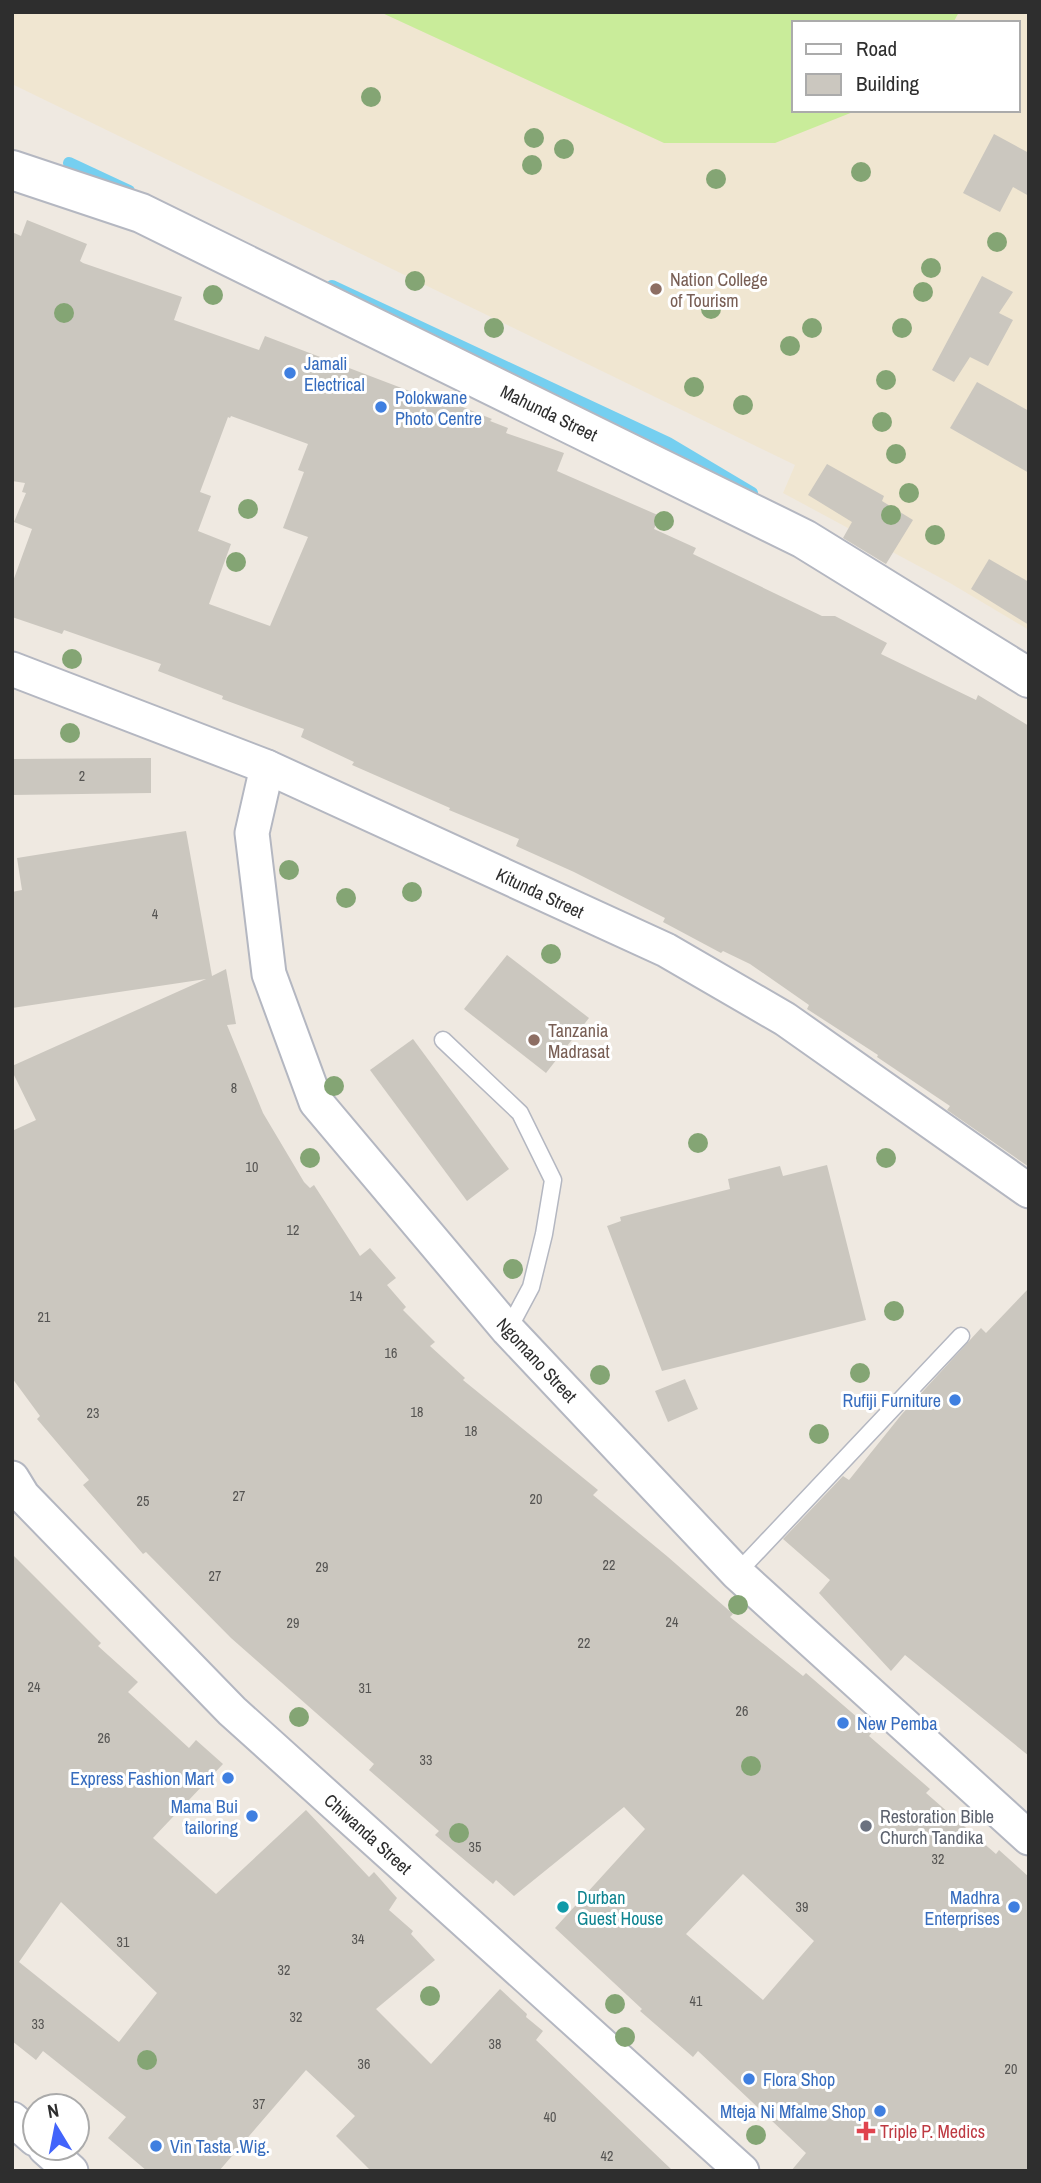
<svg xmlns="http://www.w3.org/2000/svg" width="1041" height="2183" viewBox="0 0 1041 2183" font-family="'Archivo Narrow',sans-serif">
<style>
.education{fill:#f0e6d1;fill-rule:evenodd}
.pitch{fill:#c9ec9a}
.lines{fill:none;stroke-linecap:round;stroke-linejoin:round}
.stream{stroke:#75cff0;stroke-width:12}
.building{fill:#cbc7bf;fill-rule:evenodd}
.lane-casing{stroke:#b4b7c1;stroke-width:19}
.street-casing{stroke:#b4b7c1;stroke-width:37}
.secondary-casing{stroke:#b4b7c1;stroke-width:42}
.lane{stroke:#fff;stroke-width:16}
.street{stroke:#fff;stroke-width:33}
.secondary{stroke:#fff;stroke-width:38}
.tree{fill:#84a574}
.education-dot{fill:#8d6e63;stroke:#fff;stroke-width:2.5}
.shop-dot{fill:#3f7fe0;stroke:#fff;stroke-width:2.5}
.worship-dot{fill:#6b7280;stroke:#fff;stroke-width:2.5}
.culture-dot{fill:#0f9aa8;stroke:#fff;stroke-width:2.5}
.health-dot{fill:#e0444e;stroke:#fff;stroke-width:2.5}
.labels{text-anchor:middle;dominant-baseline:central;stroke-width:6;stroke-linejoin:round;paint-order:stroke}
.number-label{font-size:14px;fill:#555452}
.education-label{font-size:18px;fill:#785e54;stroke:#fff;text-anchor:start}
.shop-label{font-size:18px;fill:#366cbe;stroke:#fff;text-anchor:start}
.street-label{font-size:18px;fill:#2e2e2e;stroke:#fff}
.worship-label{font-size:18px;fill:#5b616d;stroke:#fff;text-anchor:start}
.culture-label{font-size:18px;fill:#0d838f;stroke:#fff;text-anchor:start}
.health-label{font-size:18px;fill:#be3a42;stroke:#fff;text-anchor:start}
</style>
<rect width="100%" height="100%" fill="#efe9e1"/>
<path class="education" d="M 12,12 L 1029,12 L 1029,630 L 950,583 L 783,493 L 795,465 L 12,84 ZM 794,23 L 1018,23 L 1018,110 L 794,110 Z"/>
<path class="pitch" d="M 380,12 L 959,12 L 953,23 L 794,23 L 794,110 L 858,110 L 775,143 L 664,143 Z"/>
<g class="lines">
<g class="stream">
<path d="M 69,163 L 129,191"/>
<path d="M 332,286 L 668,443 L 752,493"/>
</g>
</g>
<g class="building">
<path d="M 994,134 L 1029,153 L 1029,196 L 1013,187 L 1000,212 L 963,193 Z"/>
<path d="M 27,220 L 87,244 L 80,261 L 83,263 L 182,297 L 174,320 L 259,350 L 265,336 L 441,403 L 443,399 L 492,419 L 490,421 L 508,428 L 506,433 L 564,453 L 557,471 L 660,516 L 654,529 L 696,548 L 693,554 L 822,616 L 835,616 L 887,643 L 881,654 L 976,700 L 978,695 L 1029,726 L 1029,1167 L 947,1110 L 950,1106 L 877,1057 L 878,1055 L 807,1009 L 809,1005 L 750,964 L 723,951 L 721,953 L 663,922 L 665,918 L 574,872 L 516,846 L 519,839 L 449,810 L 450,808 L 352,765 L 354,762 L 301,737 L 304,729 L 222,699 L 223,696 L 158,671 L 161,664 L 64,630 L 62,634 L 12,617 L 12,584 L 32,529 L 14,522 L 26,493 L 22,492 L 25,483 L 12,481 L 12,232 L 21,236 ZM 231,416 L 308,444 L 298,470 L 304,472 L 283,528 L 308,537 L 270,626 L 209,604 L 231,544 L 198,531 L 211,496 L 200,492 L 228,417 L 230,418 Z"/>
<path d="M 982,276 L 1013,292 L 999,313 L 1013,320 L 988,366 L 970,357 L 954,382 L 932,370 Z"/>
<path d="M 977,382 L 1029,411 L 1029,473 L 950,428 Z"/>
<path d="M 827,464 L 884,496 L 882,501 L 913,520 L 886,564 L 843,538 L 852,522 L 808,495 Z"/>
<path d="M 989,559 L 1029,582 L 1029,625 L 971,589 Z"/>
<path d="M 151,758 L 151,793 L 12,795 L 12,759 Z"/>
<path d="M 186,831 L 212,976 L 226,969 L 236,1024 L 227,1025 L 263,1113 L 304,1182 L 310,1188 L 314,1185 L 360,1256 L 370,1248 L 396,1278 L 387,1285 L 406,1307 L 403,1310 L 435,1342 L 430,1346 L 465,1378 L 463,1380 L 598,1490 L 593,1495 L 668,1557 L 733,1614 L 730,1617 L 803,1676 L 806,1673 L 873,1731 L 869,1736 L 930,1789 L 926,1793 L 996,1854 L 999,1850 L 1029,1877 L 1029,2171 L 791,2171 L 806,2153 L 698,2051 L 693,2057 L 640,2011 L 642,2009 L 555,1928 L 645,1829 L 624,1807 L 514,1896 L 496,1880 L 493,1884 L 435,1835 L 439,1831 L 369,1770 L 374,1764 L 231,1638 L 146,1552 L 143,1554 L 83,1485 L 89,1480 L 37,1419 L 40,1416 L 12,1378 L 12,1131 L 36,1120 L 12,1071 L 12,1066 L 206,979 L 12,1008 L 12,892 L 22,890 L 17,858 ZM 743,1874 L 814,1941 L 763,2000 L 686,1934 Z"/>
<path d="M 507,955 L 589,1018 L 546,1073 L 464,1009 Z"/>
<path d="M 413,1039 L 509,1169 L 467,1201 L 370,1070 Z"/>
<path d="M 827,1165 L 866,1320 L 662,1371 L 607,1226 L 621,1221 L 620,1217 L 730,1189 L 728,1179 L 780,1166 L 783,1176 Z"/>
<path d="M 1029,1288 L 1029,1756 L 905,1655 L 891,1671 L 819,1593 L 830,1580 L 783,1539 L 843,1476 L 849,1480 L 902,1414 L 981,1328 L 986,1333 Z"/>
<path d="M 685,1379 L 698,1409 L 668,1422 L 655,1391 Z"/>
<path d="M 12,1554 L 101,1643 L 98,1646 L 138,1682 L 128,1692 L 189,1748 L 196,1740 L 223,1764 L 153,1838 L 216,1894 L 306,1810 L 369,1877 L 374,1872 L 397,1898 L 389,1910 L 413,1931 L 411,1934 L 435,1960 L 376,2009 L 431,2064 L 500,1989 L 527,2014 L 526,2017 L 543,2031 L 536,2040 L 673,2171 L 371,2171 L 336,2136 L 355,2116 L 306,2070 L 219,2171 L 147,2171 L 108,2138 L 126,2117 L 43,2051 L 36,2060 L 12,2041 ZM 61,1902 L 157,1993 L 119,2042 L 19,1962 Z"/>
</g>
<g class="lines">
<defs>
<g id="lane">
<path d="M 443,1040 L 520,1113 L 553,1180 L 544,1234 L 531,1287 L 508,1330"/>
<path d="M 737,1573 L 961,1336"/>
</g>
<g id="street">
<path d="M 12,669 L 267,767 L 666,950 L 785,1019 L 1029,1191"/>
<path d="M 267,767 L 252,833 L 269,974 L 316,1102 L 508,1330 L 737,1573 L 1029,1838"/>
<path d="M 12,1478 L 23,1496 L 232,1711 L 742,2171"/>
<path d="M 12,2119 L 35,2139"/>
<path d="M 45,2148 L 71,2171"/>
</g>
<path id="secondary" d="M 12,170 L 141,213 L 804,539 L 1029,678"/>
</defs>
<use href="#lane" class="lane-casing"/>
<use href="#street" class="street-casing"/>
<use href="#secondary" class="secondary-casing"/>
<use href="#lane" class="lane"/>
<use href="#street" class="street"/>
<use href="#secondary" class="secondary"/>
</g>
<g class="tree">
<circle cx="371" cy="97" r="10"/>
<circle cx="534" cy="138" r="10"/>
<circle cx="564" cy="149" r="10"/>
<circle cx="532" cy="165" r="10"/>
<circle cx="861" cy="172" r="10"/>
<circle cx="716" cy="179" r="10"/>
<circle cx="997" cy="242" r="10"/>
<circle cx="931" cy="268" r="10"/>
<circle cx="415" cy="281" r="10"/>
<circle cx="923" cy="292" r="10"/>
<circle cx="213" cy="295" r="10"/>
<circle cx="711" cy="309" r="10"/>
<circle cx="64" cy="313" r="10"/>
<circle cx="494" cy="328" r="10"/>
<circle cx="812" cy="328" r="10"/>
<circle cx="902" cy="328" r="10"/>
<circle cx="790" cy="346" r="10"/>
<circle cx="886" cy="380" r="10"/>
<circle cx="694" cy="387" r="10"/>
<circle cx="743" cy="405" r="10"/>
<circle cx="882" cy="422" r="10"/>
<circle cx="896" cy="454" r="10"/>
<circle cx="909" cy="493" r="10"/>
<circle cx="248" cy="509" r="10"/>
<circle cx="891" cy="515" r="10"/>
<circle cx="664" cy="521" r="10"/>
<circle cx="935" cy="535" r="10"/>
<circle cx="236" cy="562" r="10"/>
<circle cx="72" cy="659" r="10"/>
<circle cx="70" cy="733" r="10"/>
<circle cx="289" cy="870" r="10"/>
<circle cx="412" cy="892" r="10"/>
<circle cx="346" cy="898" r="10"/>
<circle cx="551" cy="954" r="10"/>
<circle cx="334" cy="1086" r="10"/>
<circle cx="698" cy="1143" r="10"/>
<circle cx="310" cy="1158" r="10"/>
<circle cx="886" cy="1158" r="10"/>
<circle cx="513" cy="1269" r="10"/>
<circle cx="894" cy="1311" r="10"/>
<circle cx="860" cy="1373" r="10"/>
<circle cx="600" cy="1375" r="10"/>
<circle cx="819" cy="1434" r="10"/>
<circle cx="738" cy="1605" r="10"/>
<circle cx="299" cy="1717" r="10"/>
<circle cx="751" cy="1766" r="10"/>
<circle cx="459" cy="1833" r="10"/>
<circle cx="430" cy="1996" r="10"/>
<circle cx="615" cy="2004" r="10"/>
<circle cx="625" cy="2037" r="10"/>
<circle cx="147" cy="2060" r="10"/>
<circle cx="756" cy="2135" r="10"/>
</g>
<g class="education-dot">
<circle cx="656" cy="289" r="7"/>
<circle cx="534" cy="1040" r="7"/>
</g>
<g class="shop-dot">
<circle cx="290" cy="373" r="7"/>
<circle cx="381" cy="407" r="7"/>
<circle cx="955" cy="1400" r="7"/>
<circle cx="843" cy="1723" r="7"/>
<circle cx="228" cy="1778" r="7"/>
<circle cx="252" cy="1816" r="7"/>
<circle cx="1014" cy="1907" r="7"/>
<circle cx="749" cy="2079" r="7"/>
<circle cx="880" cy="2111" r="7"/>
<circle cx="156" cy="2146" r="7"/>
</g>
<circle class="worship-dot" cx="866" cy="1826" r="7"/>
<circle class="culture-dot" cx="563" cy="1907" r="7"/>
<path class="health-dot" d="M862.5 2120.5h7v7h7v7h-7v7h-7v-7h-7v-7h7z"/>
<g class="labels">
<g class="number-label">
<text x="82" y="776">2</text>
<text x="155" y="914">4</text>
<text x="234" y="1088">8</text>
<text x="252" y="1167">10</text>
<text x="293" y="1230">12</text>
<text x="356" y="1296">14</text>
<text x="44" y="1317">21</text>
<text x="391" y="1353">16</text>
<text x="417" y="1412">18</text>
<text x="93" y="1413">23</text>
<text x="471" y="1431">18</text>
<text x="239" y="1496">27</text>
<text x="536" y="1499">20</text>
<text x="143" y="1501">25</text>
<text x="609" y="1565">22</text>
<text x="322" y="1567">29</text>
<text x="215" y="1576">27</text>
<text x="672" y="1622">24</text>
<text x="293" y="1623">29</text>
<text x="584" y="1643">22</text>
<text x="34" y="1687">24</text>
<text x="365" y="1688">31</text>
<text x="742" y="1711">26</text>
<text x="104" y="1738">26</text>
<text x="426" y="1760">33</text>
<text x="475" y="1847">35</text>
<text x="938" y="1859">32</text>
<text x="802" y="1907">39</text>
<text x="358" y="1939">34</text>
<text x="123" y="1942">31</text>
<text x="284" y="1970">32</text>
<text x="696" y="2001">41</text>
<text x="296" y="2017">32</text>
<text x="38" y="2024">33</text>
<text x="495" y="2044">38</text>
<text x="364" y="2064">36</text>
<text x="1011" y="2069">20</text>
<text x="259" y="2104">37</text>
<text x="550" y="2117">40</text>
<text x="607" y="2156">42</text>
</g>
<g class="education-label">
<text x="670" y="279">Nation College<tspan x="670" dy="21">of Tourism</tspan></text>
<text x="548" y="1030">Tanzania<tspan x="548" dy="21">Madrasat</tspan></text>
</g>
<g class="shop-label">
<text x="304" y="363">Jamali<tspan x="304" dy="21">Electrical</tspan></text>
<text x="395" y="397">Polokwane<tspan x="395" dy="21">Photo Centre</tspan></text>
<text x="941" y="1400" text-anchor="end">Rufiji Furniture</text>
<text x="857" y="1723">New Pemba</text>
<text x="214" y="1778" text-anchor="end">Express Fashion Mart</text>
<text x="238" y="1806" text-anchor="end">Mama Bui<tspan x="238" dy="21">tailoring</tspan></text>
<text x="1000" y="1897" text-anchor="end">Madhra<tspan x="1000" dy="21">Enterprises</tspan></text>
<text x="763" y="2079">Flora Shop</text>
<text x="866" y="2111" text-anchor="end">Mteja Ni Mfalme Shop</text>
<text x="170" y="2146">Vin Tasta .Wig.</text>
</g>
<g class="street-label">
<text transform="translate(549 413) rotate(26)">Mahunda Street</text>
<text transform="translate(540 893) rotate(25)">Kitunda Street</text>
<text transform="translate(537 1360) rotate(47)">Ngomano Street</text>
<text transform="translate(368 1834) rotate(42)">Chiwanda Street</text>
</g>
<g class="worship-label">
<text x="880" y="1816">Restoration Bible<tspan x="880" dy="21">Church Tandika</tspan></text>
</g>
<g class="culture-label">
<text x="577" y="1897">Durban<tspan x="577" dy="21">Guest House</tspan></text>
</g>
<g class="health-label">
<text x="880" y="2131">Triple P. Medics</text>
</g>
</g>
<rect width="1041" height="2183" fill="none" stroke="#2e2e2e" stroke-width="28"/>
<rect x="792" y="21" width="228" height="91" fill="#ffffff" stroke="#ababab" stroke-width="2"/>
<rect x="806" y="44" width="35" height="10" fill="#ffffff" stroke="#ababab" stroke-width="2"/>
<text x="856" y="56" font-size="21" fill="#2e2e2e">Road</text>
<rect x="806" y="74" width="35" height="21" fill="#cbc7bf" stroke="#ababab" stroke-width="2"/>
<text x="856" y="91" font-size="21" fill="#2e2e2e">Building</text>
<g transform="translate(56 2127) rotate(350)"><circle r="33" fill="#ffffff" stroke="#ababab" stroke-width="2"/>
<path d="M0-5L12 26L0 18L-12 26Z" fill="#4264fb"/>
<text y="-10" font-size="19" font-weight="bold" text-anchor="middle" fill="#2e2e2e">N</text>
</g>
</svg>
